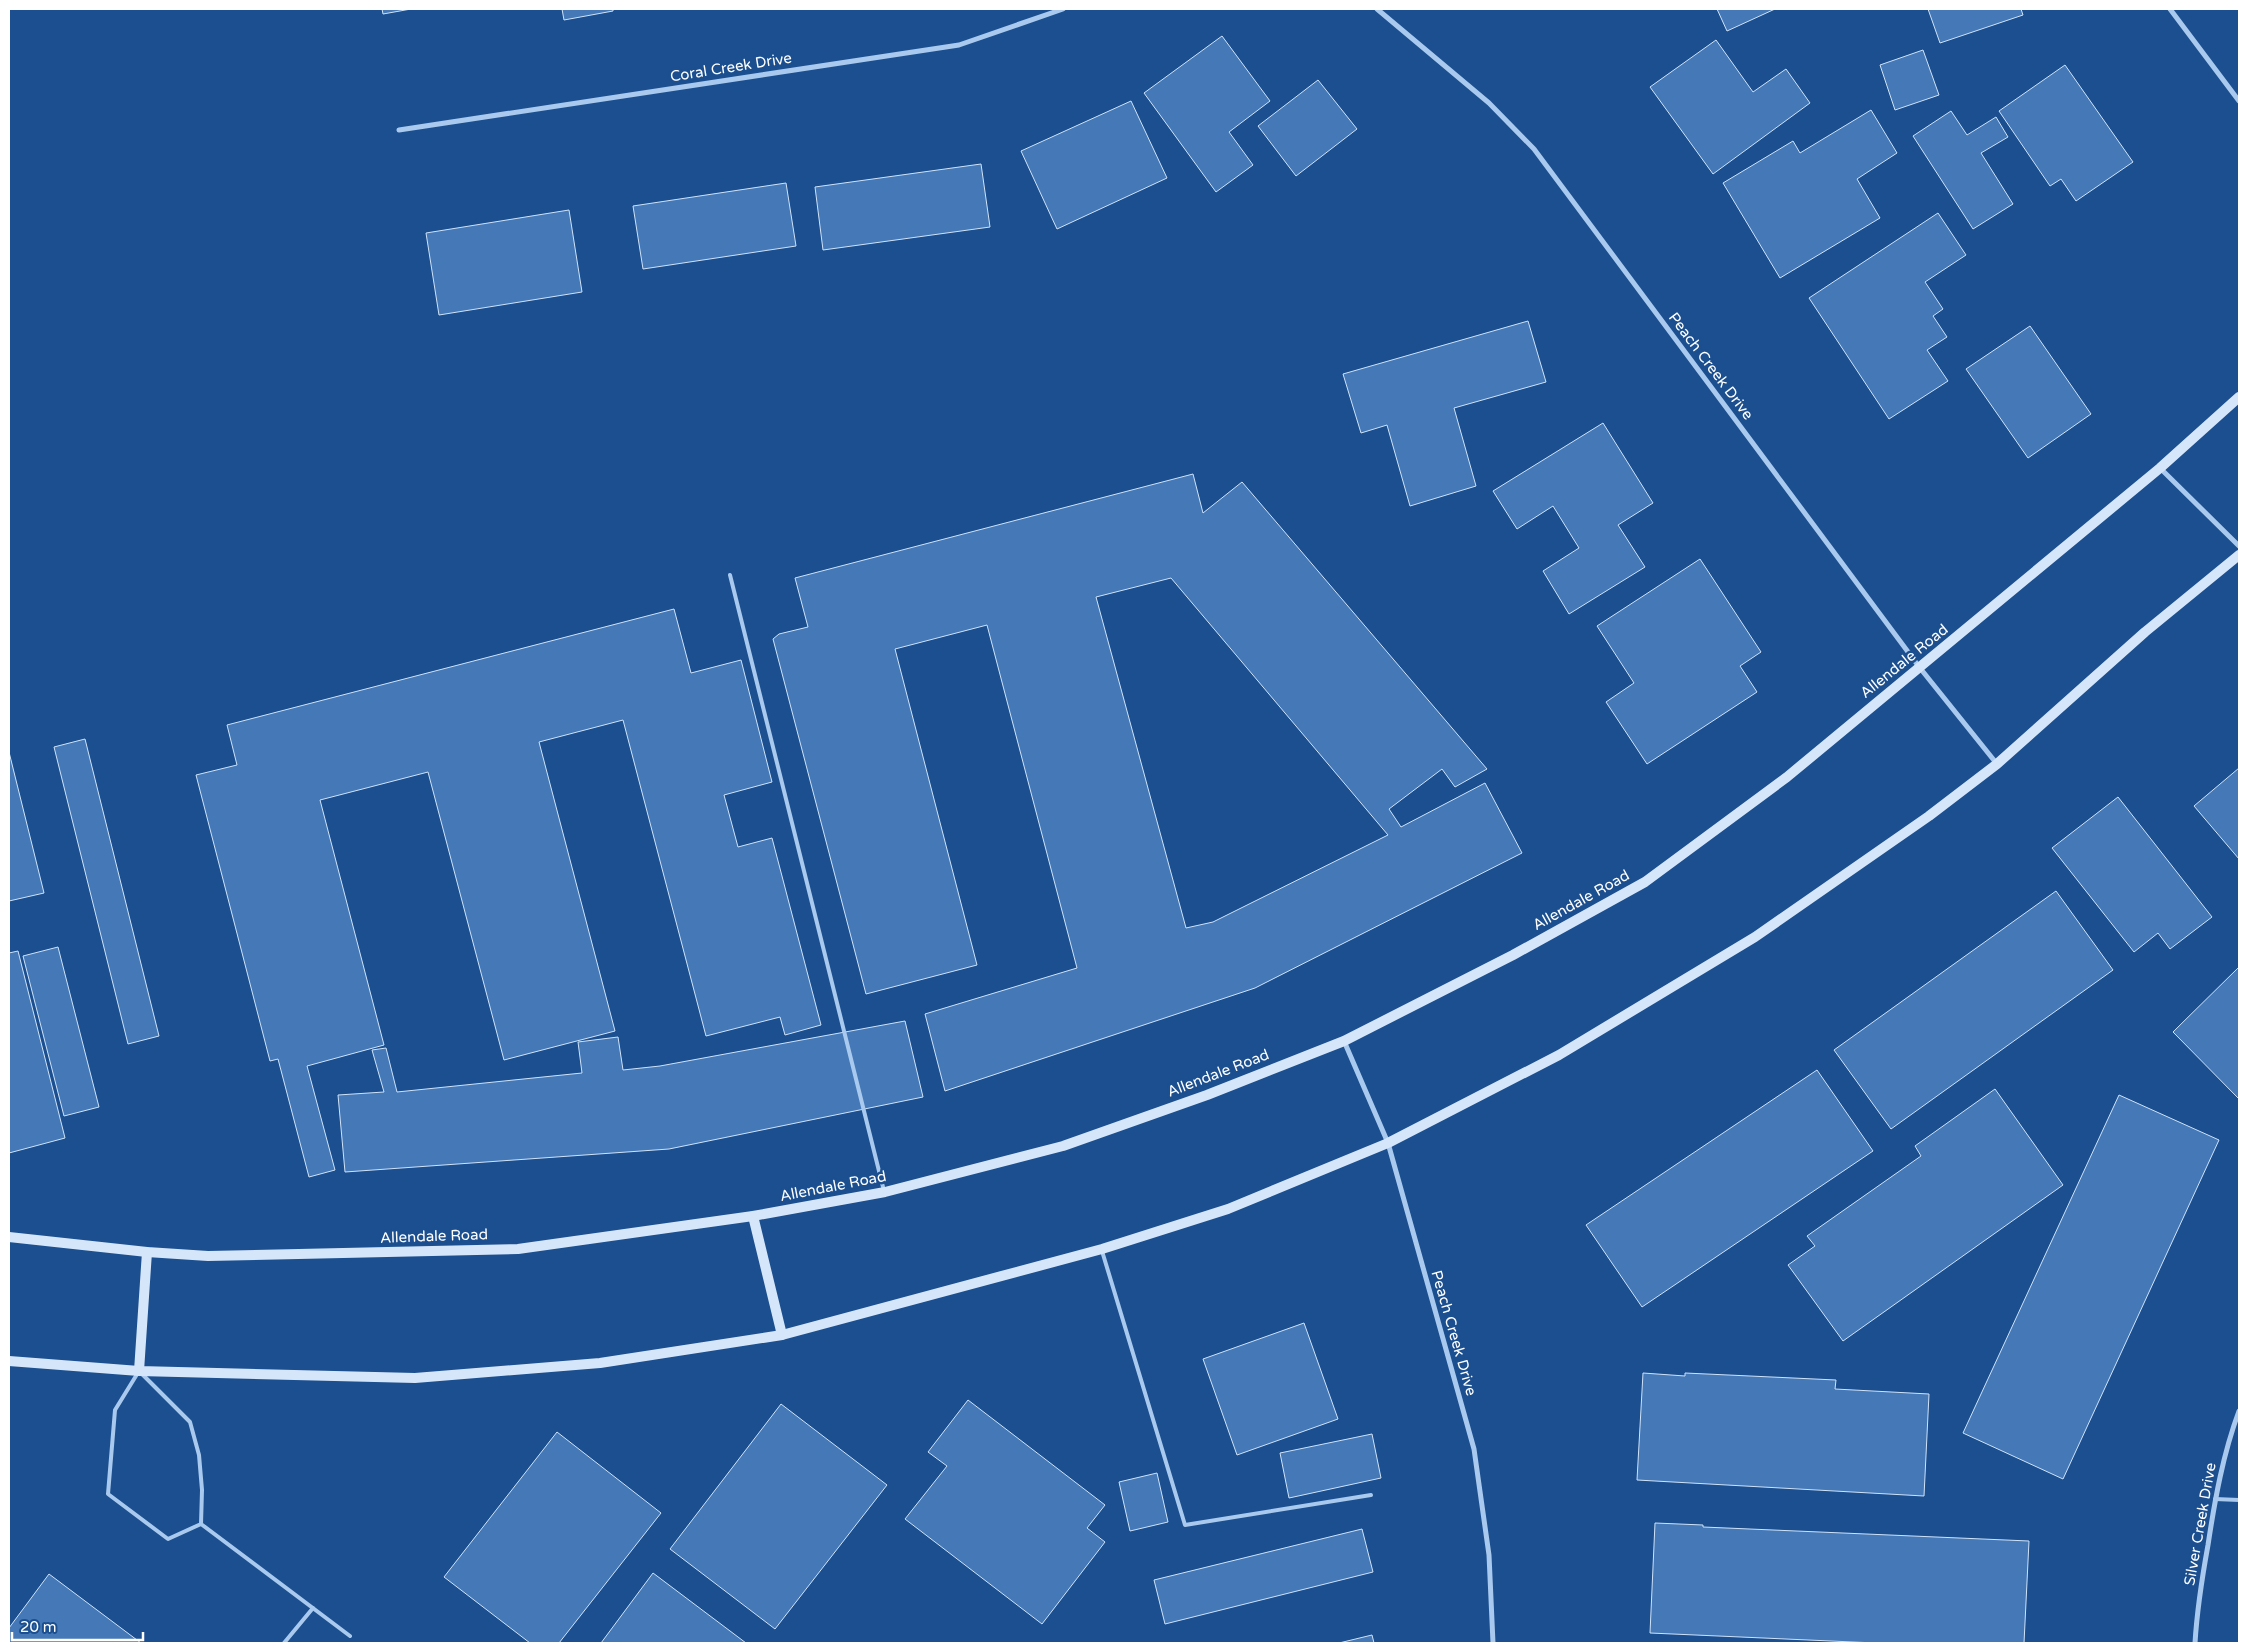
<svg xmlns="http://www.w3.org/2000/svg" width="2248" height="1652" viewBox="0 0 2248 1652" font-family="'Varela Round',sans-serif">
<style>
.building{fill:#4478b7;stroke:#cfe3fa;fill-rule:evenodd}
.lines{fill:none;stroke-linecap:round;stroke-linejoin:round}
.service{stroke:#a9c9ee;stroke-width:4}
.minor{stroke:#a9c9ee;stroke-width:5}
.secondary{stroke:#d6e6fa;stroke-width:10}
.labels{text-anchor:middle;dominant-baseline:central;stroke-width:5;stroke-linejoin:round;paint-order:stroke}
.street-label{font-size:15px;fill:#fff;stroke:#1b4f8f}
</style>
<rect width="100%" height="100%" fill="#1b4f8f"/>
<g class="building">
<path d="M 382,9 L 411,9 L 383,14 Z"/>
<path d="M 562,9 L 613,9 L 613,11 L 564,20 Z"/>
<path d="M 1717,9 L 1775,9 L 1727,31 Z"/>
<path d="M 1928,9 L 2021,9 L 2023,15 L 1940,43 Z"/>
<path d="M 1222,36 L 1270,101 L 1229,132 L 1253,165 L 1216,192 L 1144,93 Z"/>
<path d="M 1716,40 L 1753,92 L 1786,69 L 1810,103 L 1713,174 L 1650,87 Z"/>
<path d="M 1923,50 L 1939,95 L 1895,110 L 1880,65 Z"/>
<path d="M 2065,65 L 2133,162 L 2076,201 L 2061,179 L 2050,186 L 1999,111 Z"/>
<path d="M 1318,80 L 1357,129 L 1296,176 L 1258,126 Z"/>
<path d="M 1131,101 L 1167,178 L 1057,229 L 1021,151 Z"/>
<path d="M 1871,110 L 1897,153 L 1857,179 L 1880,218 L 1780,278 L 1723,183 L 1793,141 L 1800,153 Z"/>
<path d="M 1951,111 L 1967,135 L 1996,117 L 2008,137 L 1981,153 L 2013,204 L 1973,229 L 1913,136 Z"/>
<path d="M 981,164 L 990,227 L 823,250 L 815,187 Z"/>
<path d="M 786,183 L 796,246 L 643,269 L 633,206 Z"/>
<path d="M 569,210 L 582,292 L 439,315 L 426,233 Z"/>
<path d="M 1938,213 L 1966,255 L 1925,282 L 1943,309 L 1933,316 L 1947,337 L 1927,350 L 1948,381 L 1889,419 L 1809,298 Z"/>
<path d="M 1528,321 L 1546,382 L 1454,408 L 1476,486 L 1410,506 L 1387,425 L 1361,433 L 1343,374 Z"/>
<path d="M 2030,326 L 2091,414 L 2028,458 L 1966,369 Z"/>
<path d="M 1603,423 L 1653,503 L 1618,525 L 1645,567 L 1569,614 L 1543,571 L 1579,548 L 1553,506 L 1517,529 L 1493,491 Z"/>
<path d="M 1193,474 L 1203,513 L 1242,482 L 1487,769 L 1455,787 L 1442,769 L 1389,809 L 1401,827 L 1485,783 L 1522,853 L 1255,988 L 945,1091 L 925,1014 L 1077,968 L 987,625 L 895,649 L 977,965 L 866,994 L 773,639 L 779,634 L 808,627 L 795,578 ZM 1171,578 L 1388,835 L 1213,922 L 1186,928 L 1096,597 Z"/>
<path d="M 1700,559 L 1761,652 L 1740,666 L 1757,692 L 1647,764 L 1606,702 L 1634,683 L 1597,626 Z"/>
<path d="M 674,609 L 691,673 L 741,660 L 772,782 L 724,795 L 738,847 L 772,838 L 821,1025 L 785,1035 L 780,1017 L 706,1036 L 623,720 L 539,742 L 615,1031 L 504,1060 L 428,772 L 320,800 L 384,1045 L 307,1066 L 335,1170 L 309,1177 L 278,1059 L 270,1061 L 196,775 L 237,765 L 227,725 Z"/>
<path d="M 85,739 L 159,1036 L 128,1044 L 54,747 Z"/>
<path d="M 9,752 L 44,893 L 9,901 Z"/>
<path d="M 2239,768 L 2239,859 L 2194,806 Z"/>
<path d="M 2118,797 L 2212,917 L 2170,949 L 2158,933 L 2134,952 L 2052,848 Z"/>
<path d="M 2056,891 L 2113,970 L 1891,1129 L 1834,1050 Z"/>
<path d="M 58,947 L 99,1107 L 64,1116 L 23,956 Z"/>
<path d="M 18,951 L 65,1138 L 9,1153 L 9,953 Z"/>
<path d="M 2239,967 L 2239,1099 L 2173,1032 Z"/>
<path d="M 905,1021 L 923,1097 L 669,1149 L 345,1172 L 338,1095 L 384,1092 L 372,1050 L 386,1048 L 397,1092 L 582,1073 L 578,1042 L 618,1037 L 623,1070 L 660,1066 Z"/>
<path d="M 1817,1070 L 1873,1151 L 1642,1307 L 1586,1225 Z"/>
<path d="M 1995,1089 L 2063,1185 L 1843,1341 L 1788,1265 L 1815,1246 L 1807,1236 L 1921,1156 L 1915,1146 Z"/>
<path d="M 2119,1095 L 2219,1140 L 2063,1479 L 1963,1433 Z"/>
<path d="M 1304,1323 L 1338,1419 L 1237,1455 L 1203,1359 Z"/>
<path d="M 1643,1373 L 1685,1376 L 1685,1373 L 1836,1380 L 1835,1389 L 1929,1394 L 1924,1496 L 1637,1480 Z"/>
<path d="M 968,1400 L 1105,1505 L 1087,1528 L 1105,1542 L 1042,1624 L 905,1519 L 947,1466 L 928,1452 Z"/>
<path d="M 781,1404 L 887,1485 L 775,1629 L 670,1549 Z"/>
<path d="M 557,1432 L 661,1513 L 559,1643 L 530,1643 L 444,1577 Z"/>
<path d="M 1372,1434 L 1381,1478 L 1289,1498 L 1280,1453 Z"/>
<path d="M 1157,1473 L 1168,1522 L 1130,1531 L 1119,1482 Z"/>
<path d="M 1655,1523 L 1703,1525 L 1703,1527 L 2029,1541 L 2024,1643 L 1876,1643 L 1650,1633 Z"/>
<path d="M 1362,1529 L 1373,1572 L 1165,1624 L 1154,1580 Z"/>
<path d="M 653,1573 L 746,1643 L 601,1643 Z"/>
<path d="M 49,1574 L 141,1643 L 9,1643 L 9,1628 Z"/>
<path d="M 1372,1635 L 1374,1643 L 1339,1643 Z"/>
</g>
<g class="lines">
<g class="service">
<path d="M 730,575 L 884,1191"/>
<path d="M 1102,1251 L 1185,1525 L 1371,1495"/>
<path d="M 139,1371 L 190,1422 L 199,1455 L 202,1490 L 201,1524 L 168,1539 L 108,1494 L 115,1410 Z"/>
<path d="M 2215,1499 L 2239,1500"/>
<path d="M 201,1524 L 350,1636"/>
<path d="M 284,1643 L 313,1608"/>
</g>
<g class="minor">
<path d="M 1377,9 L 1489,103 L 1534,149 L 1920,668 L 1997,764"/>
<path d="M 2170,9 L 2239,101"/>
<path d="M 399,130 L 959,45 L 1063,9"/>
<path d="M 2160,468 L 2239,546"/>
<path d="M 1344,1041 L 1388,1143 L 1474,1449 L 1489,1555 L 1493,1643"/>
<path d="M 2195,1643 C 2197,1610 2202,1578 2208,1545 C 2215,1499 2223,1454 2239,1411"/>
</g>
<g class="secondary">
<path d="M 753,1216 L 782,1335"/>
<path d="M 9,1237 L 147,1252 L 208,1256 L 518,1249 L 753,1216 L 885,1192 L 1063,1146 L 1207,1095 L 1344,1041 L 1513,955 L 1645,882 L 1787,777 L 2160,468 L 2239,397"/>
<path d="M 9,1361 L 139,1371 L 415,1378 L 600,1363 L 782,1335 L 1102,1249 L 1228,1209 L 1388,1143 L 1559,1055 L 1755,937 L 1929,816 L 1997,764 L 2145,632 L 2239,555"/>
<path d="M 139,1371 L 147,1252"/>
</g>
</g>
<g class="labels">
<g class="street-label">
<text transform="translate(731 67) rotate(-9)">Coral Creek Drive</text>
<text transform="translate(1711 366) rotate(53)">Peach Creek Drive</text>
<text transform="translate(1904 661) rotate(-39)">Allendale Road</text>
<text transform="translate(1581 900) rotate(-29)">Allendale Road</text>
<text transform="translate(1218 1073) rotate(-21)">Allendale Road</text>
<text transform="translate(833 1186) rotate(-11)">Allendale Road</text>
<text transform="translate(434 1236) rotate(-2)">Allendale Road</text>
<text transform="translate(1454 1333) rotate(74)">Peach Creek Drive</text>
<text transform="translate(2200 1524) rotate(-80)">Silver Creek Drive</text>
</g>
</g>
<rect width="2248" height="1652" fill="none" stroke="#ffffff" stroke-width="20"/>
<path d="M12 1632v8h131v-8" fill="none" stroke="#ffffff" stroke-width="2.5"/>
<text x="20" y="1632" font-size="15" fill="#ffffff" stroke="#1b4f8f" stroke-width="4" paint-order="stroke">20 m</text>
</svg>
